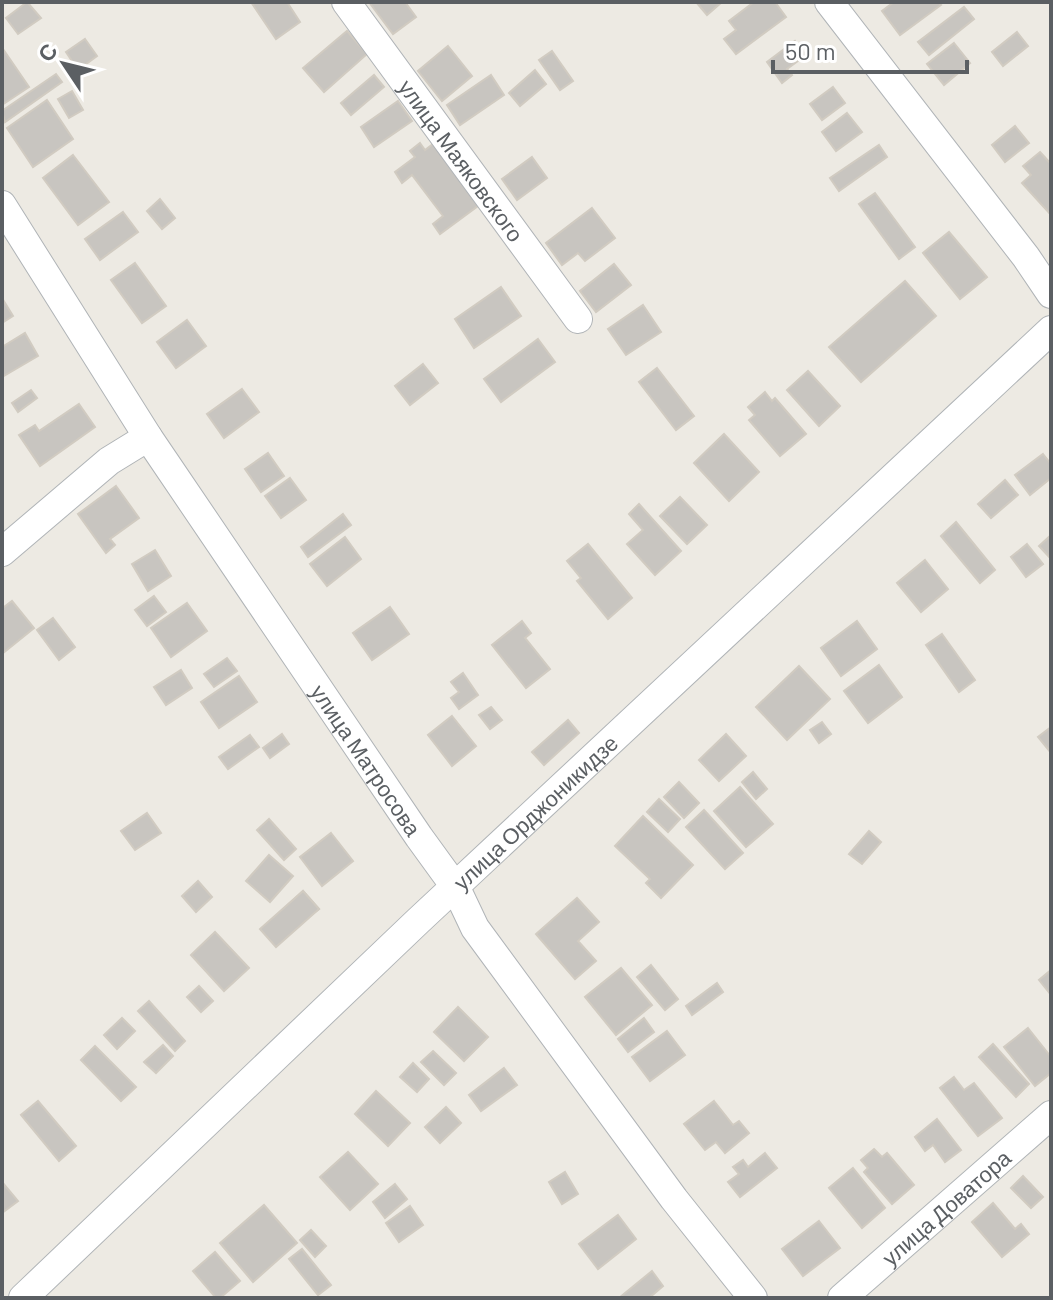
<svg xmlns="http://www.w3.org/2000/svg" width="1053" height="1300" viewBox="0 0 1053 1300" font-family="Barlow,sans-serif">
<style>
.building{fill:#c8c5c0;stroke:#d1cbc1;stroke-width:2}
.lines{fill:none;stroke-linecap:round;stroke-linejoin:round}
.street-casing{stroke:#b0b4b7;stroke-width:30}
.street{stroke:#fff;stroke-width:28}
.labels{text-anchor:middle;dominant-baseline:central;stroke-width:6;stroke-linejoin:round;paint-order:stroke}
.street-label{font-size:22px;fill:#5b5f63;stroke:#fff}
</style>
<rect width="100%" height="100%" fill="#edeae3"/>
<g class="building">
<path d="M 27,2 L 41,18 L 18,34 L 6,18 Z"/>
<path d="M 251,2 L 287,2 L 300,22 L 276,39 Z"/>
<path d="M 369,2 L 405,2 L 416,17 L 393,34 Z"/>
<path d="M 696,2 L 722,2 L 707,15 Z"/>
<path d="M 754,2 L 775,2 L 786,17 L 736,54 L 724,39 L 736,30 L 729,21 Z"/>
<path d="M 894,2 L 938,2 L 941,5 L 900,35 L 882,11 Z"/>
<path d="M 964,7 L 974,19 L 929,55 L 918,42 Z"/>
<path d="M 347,31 L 367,54 L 324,92 L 303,68 Z"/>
<path d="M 1017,32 L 1028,46 L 1003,66 L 992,52 Z"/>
<path d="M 85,39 L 97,56 L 78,70 L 66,52 Z"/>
<path d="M 795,41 L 806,55 L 787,69 L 792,75 L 782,83 L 767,62 Z"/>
<path d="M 954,43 L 970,63 L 944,85 L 927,64 Z"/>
<path d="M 448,46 L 472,76 L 442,101 L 418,71 Z"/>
<path d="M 3,49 L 29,87 L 2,105 L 2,50 Z"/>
<path d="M 552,51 L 573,81 L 560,90 L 539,60 Z"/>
<path d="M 535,70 L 546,84 L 520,106 L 509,93 Z"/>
<path d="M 56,74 L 62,82 L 5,122 L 2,111 Z"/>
<path d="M 374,75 L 384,87 L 351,115 L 341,103 Z"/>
<path d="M 491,75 L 504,95 L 460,125 L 447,105 Z"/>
<path d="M 833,87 L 845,103 L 822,120 L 810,104 Z"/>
<path d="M 72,91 L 83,110 L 69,118 L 58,99 Z"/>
<path d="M 47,100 L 73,139 L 33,167 L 7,128 Z"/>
<path d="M 398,101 L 412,121 L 374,147 L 361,127 Z"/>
<path d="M 847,113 L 862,132 L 836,151 L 822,132 Z"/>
<path d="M 1015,126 L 1029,143 L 1005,162 L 992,145 Z"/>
<path d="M 420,143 L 425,150 L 433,144 L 478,206 L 440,234 L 433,224 L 443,216 L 412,175 L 402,183 L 395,172 L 415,157 L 410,151 Z"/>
<path d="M 879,145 L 887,157 L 839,191 L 830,178 Z"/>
<path d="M 1040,152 L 1051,164 L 1051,215 L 1022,183 L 1031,175 L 1023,166 Z"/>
<path d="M 73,155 L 109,202 L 78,225 L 43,178 Z"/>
<path d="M 532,157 L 547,178 L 517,200 L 502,179 Z"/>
<path d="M 875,193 L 915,247 L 899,259 L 859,204 Z"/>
<path d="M 160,199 L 175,218 L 162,229 L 147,211 Z"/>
<path d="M 592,208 L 615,238 L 585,261 L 578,253 L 562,265 L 546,243 Z"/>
<path d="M 123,212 L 138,232 L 100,260 L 85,239 Z"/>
<path d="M 949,232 L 987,277 L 960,299 L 923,253 Z"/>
<path d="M 135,263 L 166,306 L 142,323 L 111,280 Z"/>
<path d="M 614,264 L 631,285 L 596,312 L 580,291 Z"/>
<path d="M 905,281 L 936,316 L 861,382 L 829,347 Z"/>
<path d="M 501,287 L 521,316 L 474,348 L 455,319 Z"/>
<path d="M 2,298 L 13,316 L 2,323 Z"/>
<path d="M 643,305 L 661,332 L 626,355 L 608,329 Z"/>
<path d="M 187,320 L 206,346 L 176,368 L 157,342 Z"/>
<path d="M 25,333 L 38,356 L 2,377 L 2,347 Z"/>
<path d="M 538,339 L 555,362 L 501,402 L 484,379 Z"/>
<path d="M 423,364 L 438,383 L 410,405 L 395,386 Z"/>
<path d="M 657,368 L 694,416 L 676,430 L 639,382 Z"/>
<path d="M 808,371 L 840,406 L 819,426 L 787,390 Z"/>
<path d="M 242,389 L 259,412 L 224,438 L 207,414 Z"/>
<path d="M 31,390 L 37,398 L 18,412 L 12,403 Z"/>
<path d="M 765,392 L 772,401 L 775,398 L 806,434 L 780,456 L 749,420 L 755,415 L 748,407 Z"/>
<path d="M 79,404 L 95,427 L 40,466 L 19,435 L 35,425 L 39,431 Z"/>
<path d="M 724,434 L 759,472 L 729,501 L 694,463 Z"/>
<path d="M 268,453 L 284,476 L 261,492 L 245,469 Z"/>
<path d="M 1043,454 L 1051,464 L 1051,478 L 1030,495 L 1015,475 Z"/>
<path d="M 290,478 L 306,500 L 281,518 L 265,496 Z"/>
<path d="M 1005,480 L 1018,495 L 991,518 L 978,504 Z"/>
<path d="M 116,486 L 139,518 L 110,539 L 115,545 L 106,553 L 78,514 Z"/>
<path d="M 680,497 L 707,525 L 687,544 L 660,516 Z"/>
<path d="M 639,504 L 681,551 L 655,575 L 627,544 L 643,530 L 629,514 Z"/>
<path d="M 343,514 L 351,525 L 308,557 L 301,547 Z"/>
<path d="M 956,522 L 995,570 L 980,583 L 941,536 Z"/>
<path d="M 1050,536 L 1051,537 L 1051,559 L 1039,546 Z"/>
<path d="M 345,537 L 361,559 L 327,586 L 310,564 Z"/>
<path d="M 588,544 L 632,598 L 608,619 L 577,581 L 581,578 L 567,561 Z"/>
<path d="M 1027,544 L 1043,564 L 1026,577 L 1011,557 Z"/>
<path d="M 155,550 L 171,576 L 148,591 L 132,564 Z"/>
<path d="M 925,560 L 948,589 L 921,612 L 897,583 Z"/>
<path d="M 154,596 L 166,612 L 147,626 L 135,610 Z"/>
<path d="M 12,601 L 34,628 L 2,654 L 2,605 L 4,607 Z"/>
<path d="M 187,603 L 207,631 L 171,657 L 151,628 Z"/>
<path d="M 390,607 L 409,634 L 372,660 L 353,633 Z"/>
<path d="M 53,618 L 75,647 L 59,660 L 37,630 Z"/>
<path d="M 522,621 L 531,633 L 525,638 L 550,669 L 526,688 L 492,645 Z"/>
<path d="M 857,621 L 877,649 L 841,676 L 821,648 Z"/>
<path d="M 942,634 L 975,680 L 959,692 L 926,645 Z"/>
<path d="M 227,658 L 237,671 L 214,687 L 204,674 Z"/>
<path d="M 879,665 L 902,697 L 868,723 L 844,691 Z"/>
<path d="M 799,666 L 830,699 L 787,740 L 756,707 Z"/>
<path d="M 181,670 L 192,688 L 166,705 L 154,687 Z"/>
<path d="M 463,673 L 478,695 L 459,709 L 451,698 L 459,692 L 451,682 Z"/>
<path d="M 239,676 L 257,702 L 219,728 L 201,702 Z"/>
<path d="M 491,707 L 502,720 L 490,729 L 479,715 Z"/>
<path d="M 452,716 L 476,746 L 452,766 L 428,735 Z"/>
<path d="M 568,720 L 579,733 L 544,765 L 532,752 Z"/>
<path d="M 822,722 L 831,734 L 819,743 L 810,730 Z"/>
<path d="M 1051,727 L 1051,753 L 1038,737 Z"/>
<path d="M 282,734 L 289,744 L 270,758 L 263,748 Z"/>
<path d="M 726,734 L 746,756 L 719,781 L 699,760 Z"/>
<path d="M 250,735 L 259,747 L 228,769 L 219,757 Z"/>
<path d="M 753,772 L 767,789 L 756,799 L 742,782 Z"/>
<path d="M 679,782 L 699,803 L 684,818 L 664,797 Z"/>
<path d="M 740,787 L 773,824 L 746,847 L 714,811 Z"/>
<path d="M 659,799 L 680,819 L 668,832 L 647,812 Z"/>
<path d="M 704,810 L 743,853 L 725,869 L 686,827 Z"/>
<path d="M 147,813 L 161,833 L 135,850 L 121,831 Z"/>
<path d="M 643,816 L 693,865 L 661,898 L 646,883 L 650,879 L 615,846 Z"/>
<path d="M 269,819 L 296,849 L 284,860 L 257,830 Z"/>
<path d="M 869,831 L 881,842 L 862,864 L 849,854 Z"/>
<path d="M 331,833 L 353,861 L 322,886 L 300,857 Z"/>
<path d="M 269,855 L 293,876 L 270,902 L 246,881 Z"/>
<path d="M 198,881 L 212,897 L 196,912 L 182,896 Z"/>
<path d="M 303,891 L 319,909 L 303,921 L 288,905 Z"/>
<path d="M 303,891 L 319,909 L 276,947 L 260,929 Z"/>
<path d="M 577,898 L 599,922 L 578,941 L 596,961 L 575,979 L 536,934 Z"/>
<path d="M 215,932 L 249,968 L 224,991 L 191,955 Z"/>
<path d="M 651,965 L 678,999 L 665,1010 L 637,977 Z"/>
<path d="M 621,968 L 652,1005 L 616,1035 L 585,997 Z"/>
<path d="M 1051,970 L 1051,995 L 1039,980 Z"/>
<path d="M 717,983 L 723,992 L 692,1015 L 686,1006 Z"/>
<path d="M 199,986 L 213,1001 L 201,1012 L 187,997 Z"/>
<path d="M 149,1001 L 185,1041 L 175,1051 L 138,1011 Z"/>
<path d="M 458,1007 L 488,1037 L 464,1061 L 434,1032 Z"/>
<path d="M 122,1018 L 135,1031 L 117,1049 L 104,1035 Z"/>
<path d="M 644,1018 L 654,1032 L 628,1052 L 618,1039 Z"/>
<path d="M 1028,1028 L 1051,1057 L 1051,1073 L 1035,1086 L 1004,1047 Z"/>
<path d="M 667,1031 L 685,1055 L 650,1081 L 632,1057 Z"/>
<path d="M 993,1044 L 1029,1084 L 1016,1097 L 979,1057 Z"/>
<path d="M 163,1045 L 173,1056 L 156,1073 L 144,1062 Z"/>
<path d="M 95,1046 L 136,1087 L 121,1101 L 81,1060 Z"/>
<path d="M 433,1051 L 456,1073 L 444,1085 L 421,1062 Z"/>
<path d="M 413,1063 L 429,1079 L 417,1092 L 400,1077 Z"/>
<path d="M 504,1068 L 517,1085 L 481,1111 L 469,1095 Z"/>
<path d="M 954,1077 L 964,1090 L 974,1083 L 1002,1118 L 978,1136 L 940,1088 Z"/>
<path d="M 376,1091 L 410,1123 L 388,1146 L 355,1114 Z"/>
<path d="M 38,1101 L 76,1146 L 59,1161 L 21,1115 Z"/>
<path d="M 714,1101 L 733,1125 L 739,1121 L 749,1133 L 725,1153 L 716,1142 L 705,1150 L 684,1124 Z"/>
<path d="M 446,1107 L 461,1123 L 440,1143 L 425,1127 Z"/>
<path d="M 937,1119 L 961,1150 L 945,1162 L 933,1145 L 925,1151 L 915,1137 Z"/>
<path d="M 874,1149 L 882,1157 L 887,1153 L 914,1185 L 892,1204 L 864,1172 L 868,1168 L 861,1160 Z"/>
<path d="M 348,1152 L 378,1184 L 350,1210 L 320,1177 Z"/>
<path d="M 765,1153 L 777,1168 L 740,1197 L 728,1182 L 739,1174 L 733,1167 L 743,1160 L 748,1167 Z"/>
<path d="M 853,1168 L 885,1208 L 862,1228 L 829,1188 Z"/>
<path d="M 565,1172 L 578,1194 L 562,1204 L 549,1182 Z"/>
<path d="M 1023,1176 L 1043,1197 L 1031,1208 L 1011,1188 Z"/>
<path d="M 2,1182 L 18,1201 L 2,1213 Z"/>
<path d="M 395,1184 L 407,1199 L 385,1218 L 373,1202 Z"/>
<path d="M 993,1203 L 1015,1229 L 1021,1224 L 1029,1234 L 1002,1257 L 972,1222 Z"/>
<path d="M 264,1205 L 297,1243 L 253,1282 L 220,1243 Z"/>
<path d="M 410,1206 L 423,1225 L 399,1242 L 386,1223 Z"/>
<path d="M 618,1215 L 636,1239 L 598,1269 L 579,1244 Z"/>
<path d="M 819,1221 L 840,1248 L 803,1276 L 782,1249 Z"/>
<path d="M 311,1230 L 326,1246 L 315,1257 L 300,1240 Z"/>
<path d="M 302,1249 L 331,1285 L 318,1295 L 289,1259 Z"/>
<path d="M 215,1252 L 240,1281 L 220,1298 L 216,1298 L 193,1271 Z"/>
<path d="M 652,1271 L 663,1286 L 649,1298 L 619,1298 Z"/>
</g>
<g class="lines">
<defs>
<g id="street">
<path id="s1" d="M 346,2 L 578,319"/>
<path d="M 829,2 L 1026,257 L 1051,294"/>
<path id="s2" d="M 2,205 L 148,437 L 419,837 L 456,888 L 475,928 L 674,1199 L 753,1298"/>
<path d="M 2,552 L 109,461 L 148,437"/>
<path id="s3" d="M 23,1298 L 418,921 L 1051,330"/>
<path id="s4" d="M 842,1298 L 1051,1115"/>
</g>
</defs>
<use href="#street" class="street-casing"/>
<use href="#street" class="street"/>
</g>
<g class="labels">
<g class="street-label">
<text stroke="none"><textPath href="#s1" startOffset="196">улица Маяковского</textPath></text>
<text stroke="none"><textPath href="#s2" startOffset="664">улица Матросова</textPath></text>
<text stroke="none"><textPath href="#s3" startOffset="706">улица Орджоникидзе</textPath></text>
<text stroke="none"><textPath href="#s4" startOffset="138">улица Доватора</textPath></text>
</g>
</g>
<rect width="1053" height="1300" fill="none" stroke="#5b5f63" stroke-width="8"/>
<g transform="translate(64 64) rotate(305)" stroke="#ffffff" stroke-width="6" paint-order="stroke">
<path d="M0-6L14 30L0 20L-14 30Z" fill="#5b5f63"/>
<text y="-12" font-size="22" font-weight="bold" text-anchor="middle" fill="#5b5f63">С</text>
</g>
<path d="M773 60v12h194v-12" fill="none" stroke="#5b5f63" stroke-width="4"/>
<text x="785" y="60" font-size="24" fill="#5b5f63" stroke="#ffffff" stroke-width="6" paint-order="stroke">50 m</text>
</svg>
